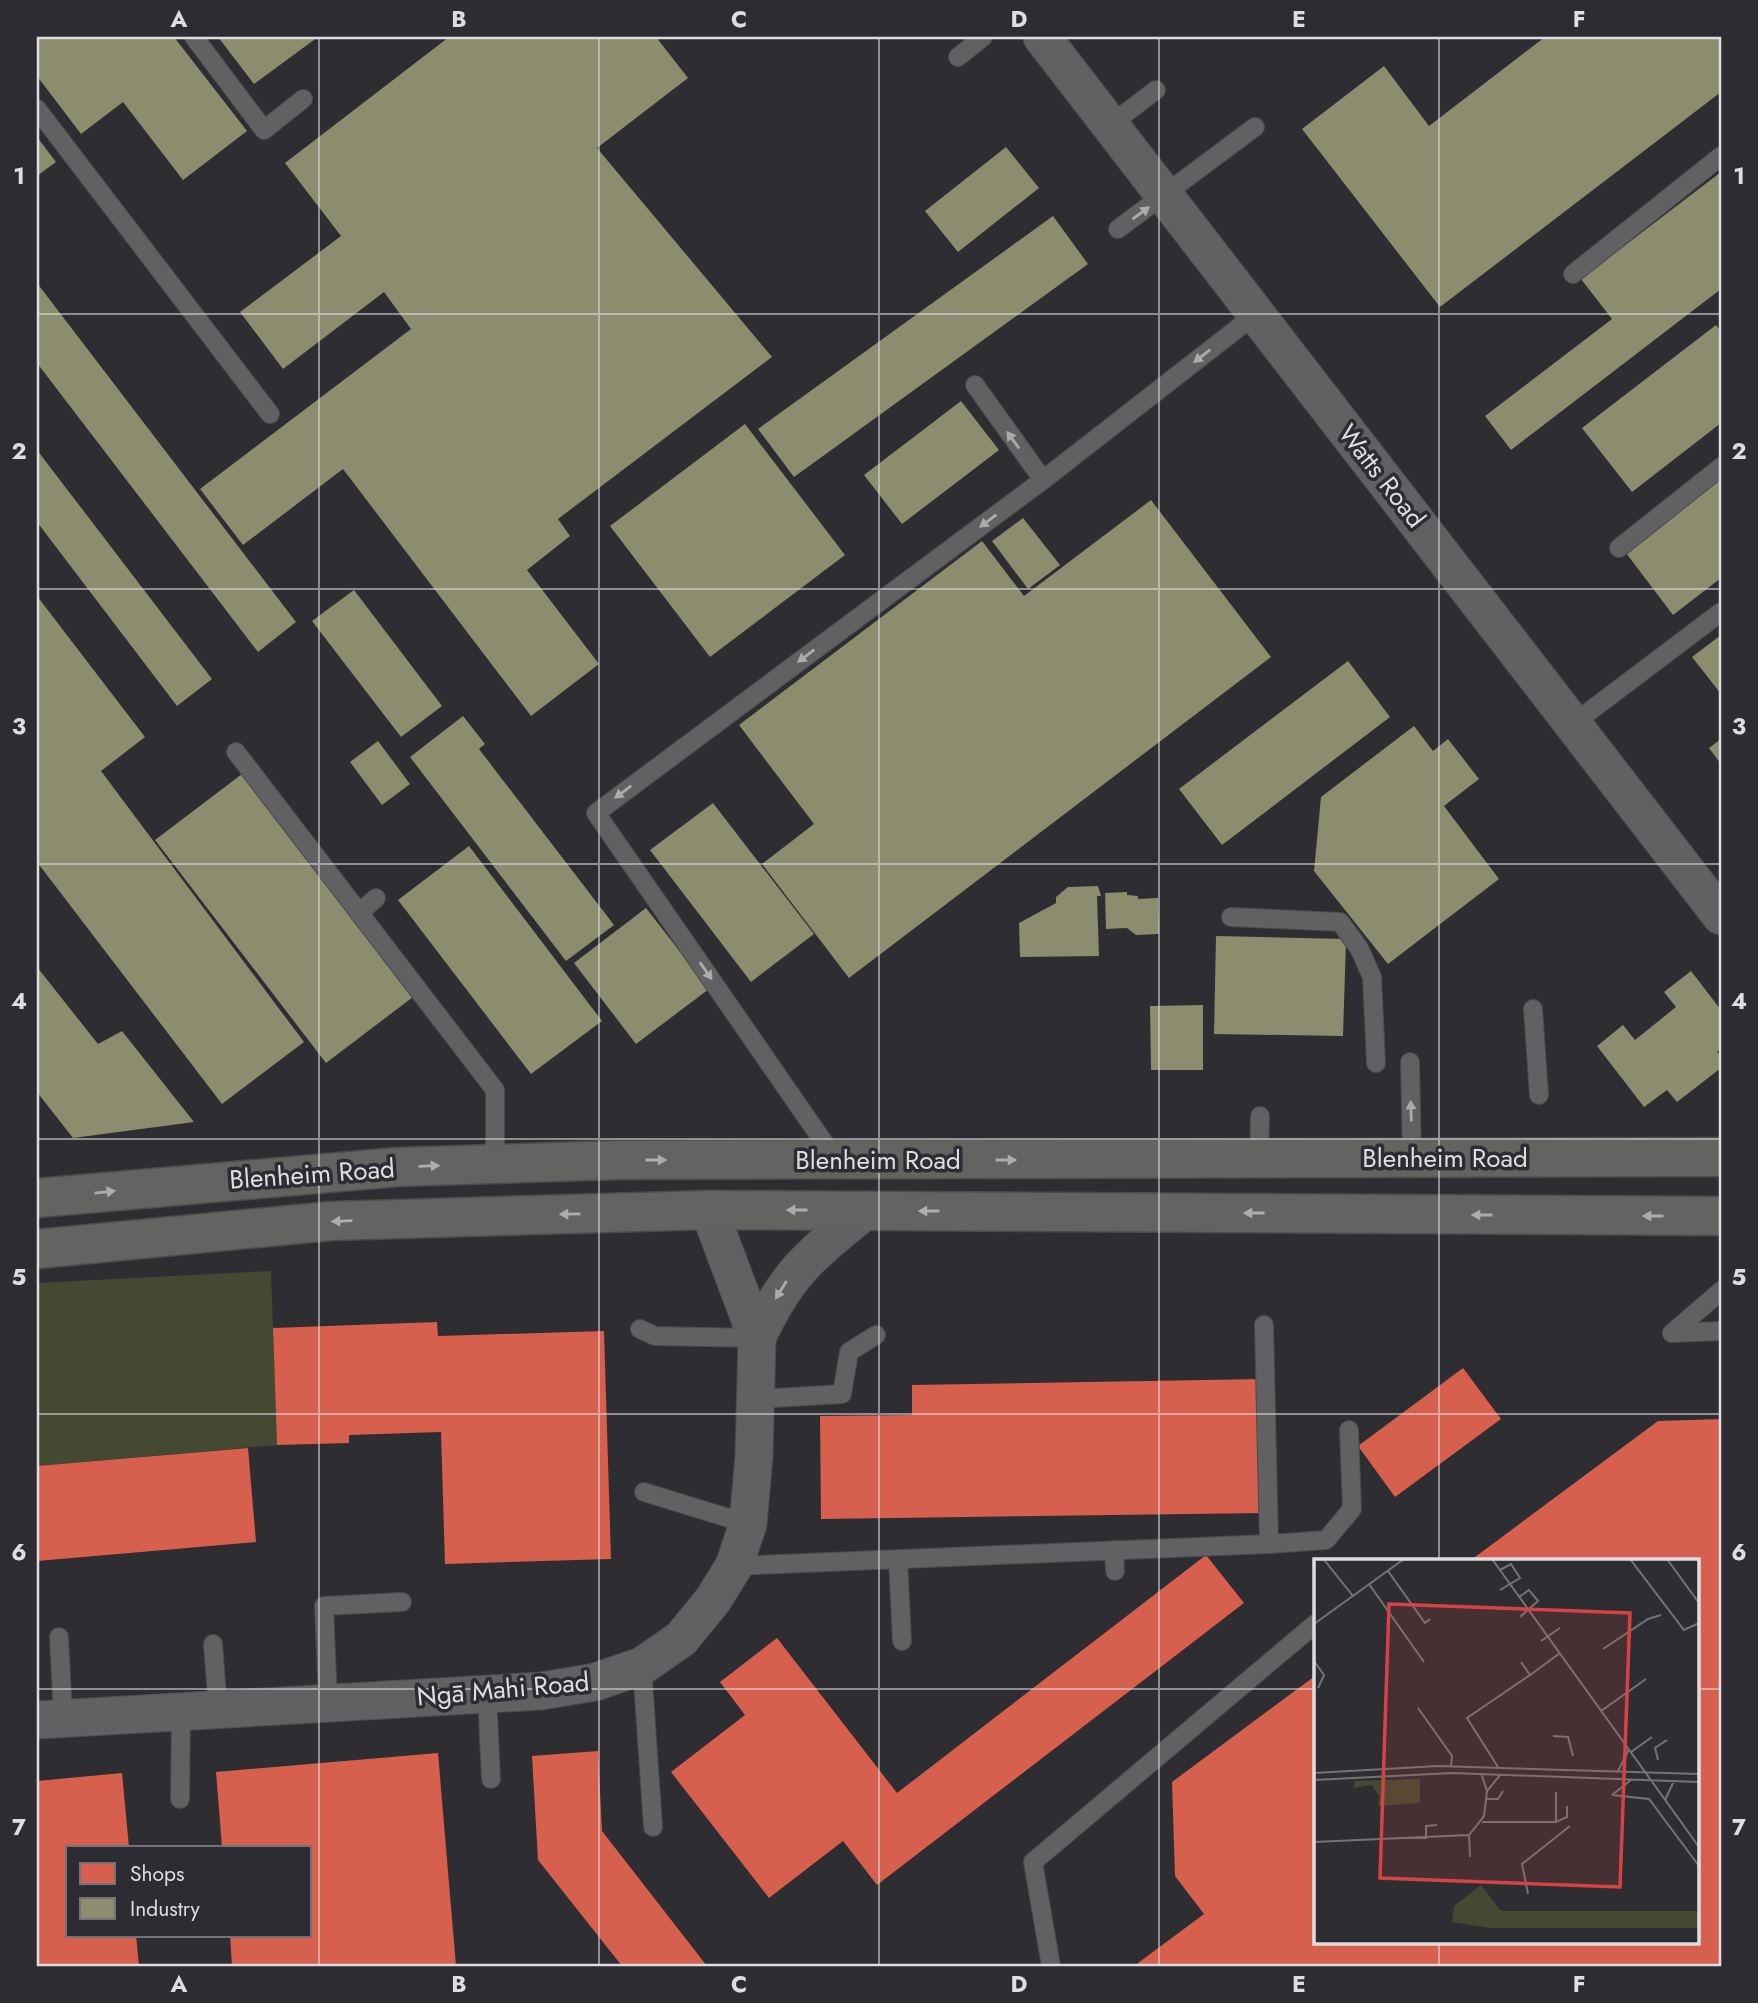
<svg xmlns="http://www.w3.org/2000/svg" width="1758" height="2003" viewBox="0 0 1758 2003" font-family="Jost,sans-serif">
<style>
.green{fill:#444a32}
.shops{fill:#d6604d}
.industry{fill:#8c8c6e}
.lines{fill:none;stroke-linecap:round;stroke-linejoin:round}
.service-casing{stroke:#4b4a4d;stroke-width:20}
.minor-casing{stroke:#4b4a4d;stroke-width:39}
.primary-casing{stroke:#4b4a4d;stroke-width:41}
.service{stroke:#616063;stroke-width:18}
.minor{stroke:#616063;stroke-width:37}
.primary{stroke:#636361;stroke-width:38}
.oneway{fill:#acacaf}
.oneway2{fill:#adadae}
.grid{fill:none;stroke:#dedee2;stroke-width:2;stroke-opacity:0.55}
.labels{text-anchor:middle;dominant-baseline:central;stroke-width:7;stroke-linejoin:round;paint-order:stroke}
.street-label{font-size:26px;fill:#dedee2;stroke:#2d2c32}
.inset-road{fill:none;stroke:#747478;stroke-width:2}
.view{fill:#d74344;fill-opacity:0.15;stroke:#d74344;stroke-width:3.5}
.inset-edge{fill:none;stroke:#dedee2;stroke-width:3.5}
.neatline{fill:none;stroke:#dedee2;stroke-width:2.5}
.grid-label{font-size:23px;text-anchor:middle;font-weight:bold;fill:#dedee2}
</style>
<rect width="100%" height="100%" fill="#2e2d31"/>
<path class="green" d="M 271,1271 L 277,1445 L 37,1466 L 37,1283 Z"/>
<g class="shops">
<path d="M 437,1322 L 438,1336 L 604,1331 L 611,1559 L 445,1564 L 441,1432 L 349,1435 L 349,1443 L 277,1445 L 273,1328 Z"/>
<path d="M 1463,1368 L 1501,1419 L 1395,1497 L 1358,1446 Z"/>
<path d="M 1263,1379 L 1265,1513 L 821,1519 L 820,1416 L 912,1415 L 912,1385 Z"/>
<path d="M 1721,1419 L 1721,1966 L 1134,1966 L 1204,1914 L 1175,1876 L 1172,1782 L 1315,1676 L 1315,1942 L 1697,1942 L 1697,1560 L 1471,1560 L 1658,1421 Z"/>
<path d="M 248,1448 L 256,1542 L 37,1561 L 37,1466 Z"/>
<path d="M 1206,1555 L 1244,1603 L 877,1885 L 843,1841 L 769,1898 L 671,1772 L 745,1715 L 720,1682 L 777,1638 L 897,1793 Z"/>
<path d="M 598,1751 L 602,1831 L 707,1966 L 622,1966 L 538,1860 L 532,1756 Z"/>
<path d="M 438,1753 L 456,1966 L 232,1966 L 230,1935 L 310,1935 L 310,1847 L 222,1847 L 216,1772 Z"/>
<path d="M 122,1773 L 129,1847 L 68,1847 L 68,1935 L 136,1935 L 139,1966 L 37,1966 L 37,1781 Z"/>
</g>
<g class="industry">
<path d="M 37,37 L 174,37 L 247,131 L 183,180 L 123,102 L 81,134 L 37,76 Z"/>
<path d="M 218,37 L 318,37 L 254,84 Z"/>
<path d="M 449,37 L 656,37 L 688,78 L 597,148 L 772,357 L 558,519 L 570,536 L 527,570 L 599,664 L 531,716 L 343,469 L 243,545 L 200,489 L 411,329 L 384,292 L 283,369 L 240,312 L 341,236 L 285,163 Z"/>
<path d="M 1545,37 L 1721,37 L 1721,92 L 1440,307 L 1302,129 L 1384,66 L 1429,126 Z"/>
<path d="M 37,137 L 56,162 L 37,176 Z"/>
<path d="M 1006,147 L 1039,188 L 958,252 L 925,211 Z"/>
<path d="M 1721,172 L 1721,289 L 1511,450 L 1485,416 L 1612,319 L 1581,279 Z"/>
<path d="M 1053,216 L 1088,264 L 794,477 L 758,429 Z"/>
<path d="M 37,283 L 296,622 L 258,652 L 37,363 Z"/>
<path d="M 1716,325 L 1721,332 L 1721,423 L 1632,492 L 1582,428 Z"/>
<path d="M 961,401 L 999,450 L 902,524 L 864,475 Z"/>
<path d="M 745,424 L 845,555 L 710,657 L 610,526 Z"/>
<path d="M 37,450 L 212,679 L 177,706 L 37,522 Z"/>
<path d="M 1721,473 L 1721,578 L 1673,615 L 1623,549 Z"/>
<path d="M 1151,500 L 1271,657 L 849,978 L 762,864 L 814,824 L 739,725 L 982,541 L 1024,596 Z"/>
<path d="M 1023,518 L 1060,565 L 1028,589 L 992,541 Z"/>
<path d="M 354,590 L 442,706 L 401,737 L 312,621 Z"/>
<path d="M 37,596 L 145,737 L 101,771 L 304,1042 L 222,1104 L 37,862 Z"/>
<path d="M 1721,635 L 1721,694 L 1692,657 Z"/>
<path d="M 1348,661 L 1390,717 L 1222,845 L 1179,789 Z"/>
<path d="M 463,716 L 485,744 L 479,749 L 614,925 L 566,961 L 410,757 Z"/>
<path d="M 1414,726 L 1433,751 L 1448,739 L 1479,779 L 1444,806 L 1499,879 L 1388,964 L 1314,871 L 1321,797 Z"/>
<path d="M 1721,739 L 1721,764 L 1709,748 Z"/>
<path d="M 378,741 L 410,784 L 382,805 L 350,762 Z"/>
<path d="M 242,774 L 413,997 L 326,1063 L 155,840 Z"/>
<path d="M 713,803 L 814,934 L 751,982 L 650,850 Z"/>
<path d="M 469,846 L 602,1021 L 531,1074 L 398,900 Z"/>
<path d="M 1098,886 L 1101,896 L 1097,896 L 1099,956 L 1020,957 L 1019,923 L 1056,903 L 1056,897 L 1068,887 Z"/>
<path d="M 1127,892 L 1127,895 L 1138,896 L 1138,899 L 1158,898 L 1159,934 L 1136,935 L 1127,928 L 1106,929 L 1105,893 Z"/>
<path d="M 646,908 L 709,989 L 636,1044 L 574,963 Z"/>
<path d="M 1216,936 L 1346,939 L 1343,1036 L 1214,1034 Z"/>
<path d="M 37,967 L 98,1044 L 122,1031 L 194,1122 L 73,1138 L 37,1092 Z"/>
<path d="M 1691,971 L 1721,1010 L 1721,1048 L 1717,1052 L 1721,1057 L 1721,1068 L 1677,1102 L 1667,1090 L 1644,1107 L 1597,1046 L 1623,1025 L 1635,1040 L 1676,1007 L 1664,992 Z"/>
<path d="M 1203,1005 L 1203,1070 L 1151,1070 L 1150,1006 Z"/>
</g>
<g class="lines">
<defs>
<g id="service">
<path d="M 194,37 L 264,130 L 303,99"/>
<path d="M 958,57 L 983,37"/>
<path d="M 37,109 L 270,414"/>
<path d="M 1110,125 L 1156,90"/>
<path d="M 1118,229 L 1255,127"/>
<path d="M 1573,274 L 1721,156"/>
<path d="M 975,385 L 1043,480 L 1256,314"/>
<path d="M 1619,548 L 1721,467"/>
<path d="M 1574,723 L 1721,612"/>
<path d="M 236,752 L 495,1090 L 495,1164"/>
<path d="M 359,913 L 376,898"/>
<path d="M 1231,917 L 1340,922 L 1359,948 L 1372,977 L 1376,1063"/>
<path d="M 1533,1009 L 1539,1095"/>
<path d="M 1410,1062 L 1412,1159"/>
<path d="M 1259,1159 L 1260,1116"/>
<path d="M 836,1160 L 596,813 L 1043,480"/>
<path d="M 1264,1325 L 1269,1544 L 1326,1540 L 1352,1509 L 1349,1430"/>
<path d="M 640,1329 L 655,1336 L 757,1338"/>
<path d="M 1672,1333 L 1721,1291"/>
<path d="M 1672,1333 L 1721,1331"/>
<path d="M 756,1399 L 842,1394 L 849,1352 L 876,1335"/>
<path d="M 644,1492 L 748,1524"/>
<path d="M 1114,1550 L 1115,1571"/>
<path d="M 898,1559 L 902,1641"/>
<path d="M 734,1566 L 1269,1544"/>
<path d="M 59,1637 L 63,1718"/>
<path d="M 213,1644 L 218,1709"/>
<path d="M 642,1666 L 653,1827"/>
<path d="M 487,1694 L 491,1779"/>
<path d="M 328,1703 L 324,1606 L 402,1602"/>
<path d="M 180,1799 L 181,1711"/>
<path d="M 1051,1966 L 1033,1862 L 1315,1624"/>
</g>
<g id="minor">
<path d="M 1042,37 L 1721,916"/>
<path d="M 757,1338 C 787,1272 811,1255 866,1210"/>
<path d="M 37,1720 L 541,1691 L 595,1682 L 642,1666 L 681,1639 L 713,1600 L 734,1566 L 748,1524 L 754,1456 L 757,1338 L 709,1210"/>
</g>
<g id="primary">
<path d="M 37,1198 L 398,1167 L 619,1160 L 1721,1157"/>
<path d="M 37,1249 L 331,1221 L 709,1210 L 1721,1216"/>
</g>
</defs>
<use href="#service" class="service-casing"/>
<use href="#minor" class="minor-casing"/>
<use href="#primary" class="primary-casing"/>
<use href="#service" class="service"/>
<use href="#minor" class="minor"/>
<use href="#primary" class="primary"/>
</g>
<defs><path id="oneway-solid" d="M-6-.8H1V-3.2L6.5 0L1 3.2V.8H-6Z" transform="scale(1.75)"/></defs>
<g class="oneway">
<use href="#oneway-solid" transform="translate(1141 213) rotate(-36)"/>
<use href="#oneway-solid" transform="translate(1202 356) rotate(142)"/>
<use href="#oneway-solid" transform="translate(1013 440) rotate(-126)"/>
<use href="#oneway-solid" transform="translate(988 521) rotate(143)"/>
<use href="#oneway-solid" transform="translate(806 656) rotate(143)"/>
<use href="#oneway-solid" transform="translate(623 792) rotate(143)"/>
<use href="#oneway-solid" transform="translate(706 971) rotate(55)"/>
<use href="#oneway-solid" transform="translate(1411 1111) rotate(-92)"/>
<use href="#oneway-solid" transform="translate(781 1290) rotate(122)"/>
</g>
<g class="oneway2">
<use href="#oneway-solid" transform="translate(656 1160)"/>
<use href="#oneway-solid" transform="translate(1006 1160)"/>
<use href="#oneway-solid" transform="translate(429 1166) rotate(-2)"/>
<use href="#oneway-solid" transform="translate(105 1192) rotate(-6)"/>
<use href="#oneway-solid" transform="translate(797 1210) rotate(-180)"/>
<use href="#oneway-solid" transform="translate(929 1211) rotate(-180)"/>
<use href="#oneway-solid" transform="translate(1254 1213) rotate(-180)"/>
<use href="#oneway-solid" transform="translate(570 1214) rotate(179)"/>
<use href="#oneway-solid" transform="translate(1482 1215) rotate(-180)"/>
<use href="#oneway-solid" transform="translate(1653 1216) rotate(-180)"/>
<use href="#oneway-solid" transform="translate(342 1221) rotate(178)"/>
</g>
<path class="grid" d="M 319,37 L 319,1966M 599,37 L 599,1966M 879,37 L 879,1966M 1159,37 L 1159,1966M 1439,37 L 1439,1560M 37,314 L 1721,314M 37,589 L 1721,589M 37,864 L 1721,864M 37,1139 L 1721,1139M 37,1414 L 1721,1414M 37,1689 L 1315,1689M 1697,1689 L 1721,1689M 1439,1942 L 1439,1966"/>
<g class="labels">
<g class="street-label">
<text transform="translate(1382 476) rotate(52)">Watts Road</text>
<text x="1445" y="1158">Blenheim Road</text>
<text x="878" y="1160">Blenheim Road</text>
<text transform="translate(312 1174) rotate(-4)">Blenheim Road</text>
<text transform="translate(503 1689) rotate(-5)">Ngā Mahi Road</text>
</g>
</g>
<g transform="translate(1314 1559)">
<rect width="385" height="385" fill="#2e2d31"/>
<path d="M 106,220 L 106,244 L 64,247 L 65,237 L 58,226 L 40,229 L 40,222 ZM 167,326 L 187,352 L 385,352 L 385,369 L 177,369 L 138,363 L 140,347 Z" fill="#444a32"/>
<path class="inset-road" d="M 178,0 L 385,288M 316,0 L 370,71 L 385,64M 353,0 L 385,44M 11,2 L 39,37M 186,11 L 197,5 L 206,19 L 186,31M 74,12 L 111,64 L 116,60M 55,25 L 110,103M 205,38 L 215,31 L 224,42 L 206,58M 0,65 L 90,0M 227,82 L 246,69M 289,90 L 334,60 L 347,56M 0,102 L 10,116 L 4,129M 207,103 L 216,116 L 246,94M 104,149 L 138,197 L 137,207M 287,152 L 332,120M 239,177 L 254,178 L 259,197M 317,193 L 338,178M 344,201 L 341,189 L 353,181M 184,208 L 153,159 L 216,116M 304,212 L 315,190M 0,214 L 124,207 L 385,215M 0,221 L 138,214 L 385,223M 173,232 L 187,215M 242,233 L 242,263 L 253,258 L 253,247M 298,236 L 335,240 L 385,307M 298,236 L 317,221M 172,240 L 184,240 L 189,232M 351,241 L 360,222M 168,263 L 242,263M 155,276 L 156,298M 112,280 L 112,267 L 123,266M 0,283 L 155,276 L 170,257 L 173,232 L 167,214M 214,335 L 208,305 L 256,267"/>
<path class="view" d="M 75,45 L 316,54 L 306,328 L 66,319 Z"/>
<rect width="385" height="385" class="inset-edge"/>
</g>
<rect width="1758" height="2003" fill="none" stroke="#2d2c32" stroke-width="77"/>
<rect x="66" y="1846" width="245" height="91" fill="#2d2c32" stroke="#747378" stroke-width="2"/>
<rect x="80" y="1863" width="35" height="21" fill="#d6604d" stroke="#747378" stroke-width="2"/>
<text x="130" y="1881" font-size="21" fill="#dedee2">Shops</text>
<rect x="80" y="1898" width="35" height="21" fill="#8c8c6e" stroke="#747378" stroke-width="2"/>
<text x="130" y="1916" font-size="21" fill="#dedee2">Industry</text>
<rect x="38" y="38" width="1682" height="1927" class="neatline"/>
<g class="grid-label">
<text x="179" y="27">A</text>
<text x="459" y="27">B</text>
<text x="739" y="27">C</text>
<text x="1019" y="27">D</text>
<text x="1299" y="27">E</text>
<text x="1579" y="27">F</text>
<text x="19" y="184">1</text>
<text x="1739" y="184">1</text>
<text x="19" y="459">2</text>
<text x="1739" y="459">2</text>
<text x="19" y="734">3</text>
<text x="1739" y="734">3</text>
<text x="19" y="1009">4</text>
<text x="1739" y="1009">4</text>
<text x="19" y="1285">5</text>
<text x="1739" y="1285">5</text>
<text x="19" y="1560">6</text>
<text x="1739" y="1560">6</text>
<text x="19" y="1835">7</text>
<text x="1739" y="1835">7</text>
<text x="179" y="1992">A</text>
<text x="459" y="1992">B</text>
<text x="739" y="1992">C</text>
<text x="1019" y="1992">D</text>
<text x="1299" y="1992">E</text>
<text x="1579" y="1992">F</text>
</g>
</svg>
